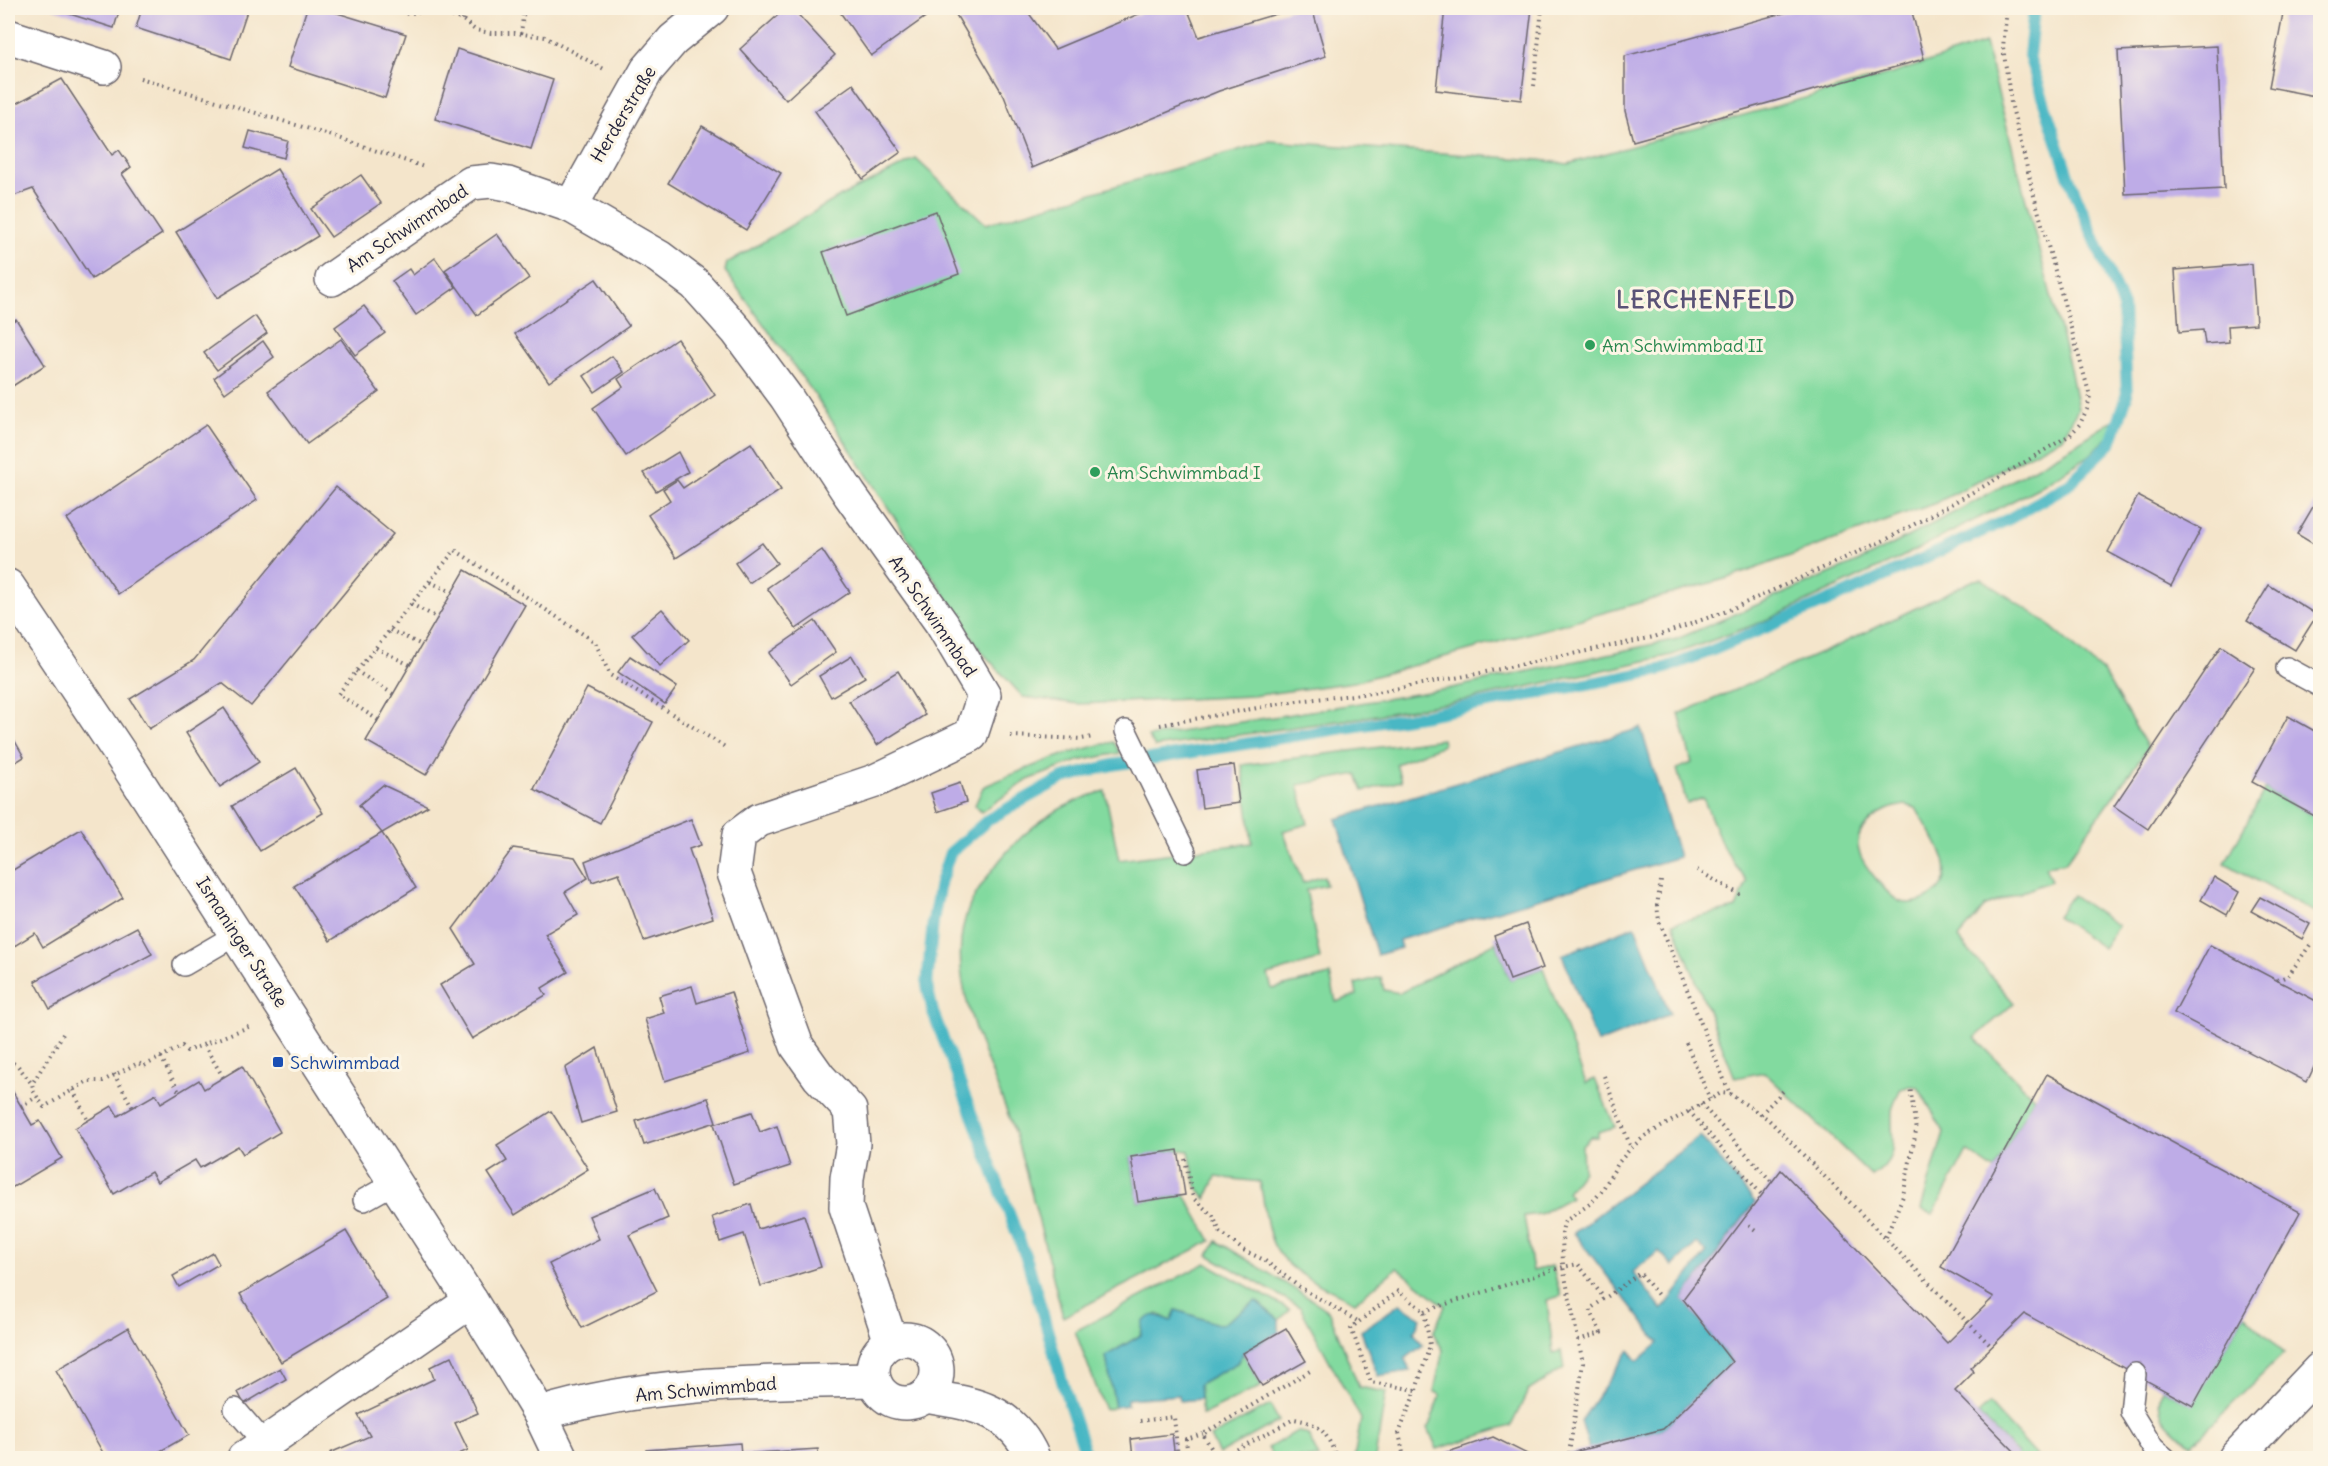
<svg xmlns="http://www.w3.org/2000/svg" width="2328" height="1466" viewBox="0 0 2328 1466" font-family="Delius,sans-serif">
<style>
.green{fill:#82da9f;stroke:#527e6d;stroke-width:1.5;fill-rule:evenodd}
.water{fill:#49b7c4;stroke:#366c80;stroke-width:1.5;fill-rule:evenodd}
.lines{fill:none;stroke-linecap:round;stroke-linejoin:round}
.stream{stroke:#49b7c4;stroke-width:12}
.building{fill:#beace7}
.service-casing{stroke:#6c666d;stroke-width:24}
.minor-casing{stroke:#6c666d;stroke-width:36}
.tertiary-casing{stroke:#6c666d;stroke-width:36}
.path{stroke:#6c666d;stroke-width:4;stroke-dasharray:1.5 4.5;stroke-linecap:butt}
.service{stroke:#fff;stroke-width:21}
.minor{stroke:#fff;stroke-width:33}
.tertiary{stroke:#fff;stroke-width:33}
.leisure-dot{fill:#2e9e5b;stroke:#fcf5e5;stroke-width:2}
.transit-dot{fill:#1a4fb4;stroke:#fcf5e5;stroke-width:2}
.labels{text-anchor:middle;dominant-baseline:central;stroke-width:6;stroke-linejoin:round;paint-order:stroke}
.street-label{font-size:18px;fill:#22223b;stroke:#fcf5e5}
.leisure-label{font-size:18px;fill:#27864d;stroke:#fcf5e5;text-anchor:start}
.transit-label{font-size:18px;fill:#164399;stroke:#fcf5e5;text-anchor:start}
.district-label{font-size:24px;font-weight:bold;letter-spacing:1.5px;fill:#595277;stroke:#fcf5e5}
</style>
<rect width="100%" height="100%" fill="#fcf5e5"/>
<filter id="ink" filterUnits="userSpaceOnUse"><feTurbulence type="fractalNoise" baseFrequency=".0167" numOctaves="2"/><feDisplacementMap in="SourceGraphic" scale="12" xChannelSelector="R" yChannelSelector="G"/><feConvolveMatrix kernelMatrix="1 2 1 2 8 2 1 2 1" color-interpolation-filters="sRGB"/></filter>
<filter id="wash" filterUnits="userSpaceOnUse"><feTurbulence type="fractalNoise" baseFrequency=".008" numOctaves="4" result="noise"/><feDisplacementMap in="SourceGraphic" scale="24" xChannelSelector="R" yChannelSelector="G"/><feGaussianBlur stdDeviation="1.35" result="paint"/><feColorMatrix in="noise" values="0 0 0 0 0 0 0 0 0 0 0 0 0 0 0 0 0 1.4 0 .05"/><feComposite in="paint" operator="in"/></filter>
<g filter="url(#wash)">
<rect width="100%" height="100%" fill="#f4e5cb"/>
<g class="green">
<path d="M 1985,43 L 2070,368 L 2078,409 L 2062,438 L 1936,503 L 1732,577 L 1354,682 L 1252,696 L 1079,704 L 1023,697 L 981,651 L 817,398 L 725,271 L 727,263 L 841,196 L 916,159 L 986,224 L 1269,141 L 1540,160 L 1568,164 L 1891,74 Z"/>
<path d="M 2112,421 L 2113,432 L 2089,456 L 2038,488 L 1902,557 L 1765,621 L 1672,655 L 1467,700 L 1359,718 L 1155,747 L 1148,737 L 1447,689 L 1677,639 L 1871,556 L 1976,501 L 2073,446 Z"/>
<path d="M 1982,579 L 2043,620 L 2103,672 L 2148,748 L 2065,863 L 2045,866 L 2051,881 L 1986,906 L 1958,938 L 2014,1003 L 1975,1038 L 2034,1098 L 1994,1170 L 1967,1151 L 1933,1214 L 1921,1209 L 1944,1132 L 1918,1087 L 1910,1086 L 1901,1089 C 1898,1096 1893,1104 1892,1111 C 1890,1140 1902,1157 1872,1176 L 1764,1072 L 1735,1078 L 1673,923 L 1736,908 L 1747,882 L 1723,847 L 1703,798 L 1687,804 L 1677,769 L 1692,763 L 1679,714 L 1837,646 L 1974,580 ZM 1906,805 L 1916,808 C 1929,833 1966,873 1931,896 C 1923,901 1911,905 1901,902 C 1891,898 1884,888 1877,880 C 1861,861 1847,841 1870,821 C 1882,811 1891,807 1906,805 Z"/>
<path d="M 1442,739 L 1443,745 L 1396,764 L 1401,781 L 1363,791 L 1357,774 L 1298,785 L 1308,824 L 1283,831 L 1303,883 L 1324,876 L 1326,885 L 1306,890 L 1320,959 L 1268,975 L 1272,989 L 1330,975 L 1336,1002 L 1357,995 L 1355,984 L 1381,977 L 1384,990 L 1400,993 L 1496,942 L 1510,980 L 1543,968 L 1586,1083 L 1595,1079 L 1615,1127 L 1598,1132 L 1598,1137 L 1590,1137 L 1582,1145 L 1583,1171 L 1567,1192 L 1571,1197 L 1540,1214 L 1524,1216 L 1533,1271 L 1552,1266 L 1561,1296 L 1547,1300 L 1553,1353 L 1561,1351 L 1564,1368 L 1528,1391 L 1511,1426 L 1437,1449 L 1428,1428 L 1441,1395 L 1434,1391 L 1443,1350 L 1433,1333 L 1445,1306 L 1397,1268 L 1355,1302 C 1325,1287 1282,1272 1271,1238 C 1265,1220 1264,1200 1260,1182 L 1216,1177 L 1206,1199 L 1196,1186 L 1189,1151 L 1178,1150 L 1131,1158 L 1138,1202 L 1185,1195 L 1211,1241 L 1063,1317 C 1048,1258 1034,1199 1017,1141 C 997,1071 937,979 970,905 C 978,889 989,874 1000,860 C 1027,827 1063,802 1105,791 L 1119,860 L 1252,843 L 1242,765 Z"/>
<path d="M 1114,742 L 1120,753 L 1078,761 L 1028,780 L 981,812 L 975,805 L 983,787 C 1027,768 1066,751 1114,742 Z"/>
<path d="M 2265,789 L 2320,819 L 2320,915 L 2225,863 Z"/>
<path d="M 2072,895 L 2118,926 L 2103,948 L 2057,916 Z"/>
<path d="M 1217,1241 L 1322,1306 L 1330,1314 L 1359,1387 L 1386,1392 L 1375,1458 L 1354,1458 L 1361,1419 L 1300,1307 L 1208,1255 Z"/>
<path d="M 1206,1263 L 1290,1310 L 1279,1320 L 1256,1301 L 1221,1325 L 1176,1310 L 1171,1321 L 1158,1314 L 1143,1322 L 1141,1335 L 1106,1356 L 1115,1407 L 1105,1410 L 1075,1331 Z"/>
<path d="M 2244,1314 L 2284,1353 L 2191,1445 C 2171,1427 2152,1418 2162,1389 L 2192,1405 Z"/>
<path d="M 1243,1353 L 1262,1386 L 1202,1415 L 1199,1384 L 1237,1363 Z"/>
<path d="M 1989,1404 L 2037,1456 L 2035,1458 L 2014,1458 L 2018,1454 L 1978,1414 Z"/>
<path d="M 1270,1405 L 1279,1421 L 1219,1454 L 1210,1437 Z"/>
<path d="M 1297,1431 L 1308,1435 L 1319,1458 L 1274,1458 L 1268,1448 Z"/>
</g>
<g class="water">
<path d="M 1641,728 L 1679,857 L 1399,940 L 1401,948 L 1377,955 L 1336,819 Z"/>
<path d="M 1635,926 L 1670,1014 L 1597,1043 L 1562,955 Z"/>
<path d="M 1700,1136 L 1755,1202 L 1683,1299 L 1732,1362 L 1663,1429 L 1589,1449 L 1581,1421 L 1629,1350 L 1638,1361 L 1659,1343 L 1574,1233 ZM 1697,1243 L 1707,1252 L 1662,1310 L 1633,1272 L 1659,1251 L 1673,1266 Z"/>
<path d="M 1256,1301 L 1279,1320 L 1279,1332 L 1243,1353 L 1237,1363 L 1199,1384 L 1200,1399 L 1180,1401 L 1179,1395 L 1127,1399 L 1127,1405 L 1115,1407 L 1106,1356 L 1141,1335 L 1143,1322 C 1156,1311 1157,1316 1171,1321 L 1176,1310 L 1221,1325 Z"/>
<path d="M 1400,1304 L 1421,1318 L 1414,1332 L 1423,1345 L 1405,1359 L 1410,1371 L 1378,1376 L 1361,1331 Z"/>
</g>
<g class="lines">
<path class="stream" d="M 1087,1458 L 1065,1391 L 1028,1263 L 933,1012 L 927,985 L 933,921 L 940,883 L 950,853 L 989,819 L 1063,778 L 1112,765 L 1426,715 L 1660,670 L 1713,650 L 1861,587 L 2009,519 L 2068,485 L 2111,443 L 2127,396 L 2123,307 L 2069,178 L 2029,56 L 2034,8"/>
</g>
<g id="blocks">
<g class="building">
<path d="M 51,8 L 120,8 L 114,28 Z"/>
<path d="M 142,8 L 248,8 L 231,59 L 136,28 Z"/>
<path d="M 307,8 L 321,8 L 406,34 L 385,98 L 288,67 Z"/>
<path d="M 786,8 L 792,8 L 835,55 L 786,100 L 740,49 Z"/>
<path d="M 837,8 L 922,8 L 928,15 L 871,56 Z"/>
<path d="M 952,8 L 1025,8 L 1055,49 L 1153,8 L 1187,8 L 1199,37 L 1296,8 L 1312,8 L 1326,56 L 1219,91 L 1032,168 L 1004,96 Z"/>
<path d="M 1445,8 L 1532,8 L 1521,100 L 1436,90 Z"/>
<path d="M 1802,8 L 1911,8 L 1924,59 L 1633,141 L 1625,111 L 1625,56 Z"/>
<path d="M 2284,8 L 2320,8 L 2320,97 L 2269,87 Z"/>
<path d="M 2217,46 L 2224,189 L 2125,194 L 2118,51 Z"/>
<path d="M 457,49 L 553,80 L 531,149 L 435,119 Z"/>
<path d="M 62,79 L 112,155 L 119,150 L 131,167 L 122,174 L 162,234 L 92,279 L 33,189 L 8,198 L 8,108 Z"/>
<path d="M 853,84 L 901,152 L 863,179 L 815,111 Z"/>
<path d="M 702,126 L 781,173 L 746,230 L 668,183 Z"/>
<path d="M 250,131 L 288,141 L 284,158 L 245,148 Z"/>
<path d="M 277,169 L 318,236 L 217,298 L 176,232 Z"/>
<path d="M 361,175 L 381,203 L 331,237 L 311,209 Z"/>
<path d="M 936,211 L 959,274 L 846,316 L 823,252 Z"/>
<path d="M 497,234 L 529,278 L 477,315 L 445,270 Z"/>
<path d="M 435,258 L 456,287 L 416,315 L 392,281 L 409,269 L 413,275 Z"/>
<path d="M 2252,264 L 2256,324 L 2228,326 L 2229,342 L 2205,344 L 2203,330 L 2179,332 L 2175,270 Z"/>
<path d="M 596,279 L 629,326 L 549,382 L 515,334 Z"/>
<path d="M 364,306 L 385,333 L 355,355 L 335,327 Z"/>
<path d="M 255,316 L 267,333 L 217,370 L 204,353 Z"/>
<path d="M 16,319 L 45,365 L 8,389 L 8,324 Z"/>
<path d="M 341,339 L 379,392 L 307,444 L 268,391 Z"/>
<path d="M 677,339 L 715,395 L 626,456 L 593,408 L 623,387 L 618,379 Z"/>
<path d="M 263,341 L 274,357 L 225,393 L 214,378 Z"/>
<path d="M 612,356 L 624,372 L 595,392 L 584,376 Z"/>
<path d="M 206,425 L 257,500 L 118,594 L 67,519 Z"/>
<path d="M 751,443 L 781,490 L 676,558 L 648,515 L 670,500 L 663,489 L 677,480 L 683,488 Z"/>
<path d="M 678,452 L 688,472 L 656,491 L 644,473 Z"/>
<path d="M 336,487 L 393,534 L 251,706 L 222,683 L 149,729 L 130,699 L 194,660 Z"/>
<path d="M 2320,495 L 2320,548 L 2297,534 Z"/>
<path d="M 2138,496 L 2201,529 L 2171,586 L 2108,552 Z"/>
<path d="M 762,543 L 777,563 L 749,583 L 735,563 Z"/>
<path d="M 822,550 L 850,592 L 796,629 L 767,588 Z"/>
<path d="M 465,570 L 525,605 L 426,775 L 366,741 Z"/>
<path d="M 2269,585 L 2317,615 L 2295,650 L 2247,621 Z"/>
<path d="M 662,609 L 689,640 L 660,666 L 632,635 Z"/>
<path d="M 815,621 L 836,652 L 791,684 L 769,653 Z"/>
<path d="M 2221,646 L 2255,668 L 2148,829 L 2114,806 Z"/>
<path d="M 630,656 L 677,687 L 665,704 L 618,672 Z"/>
<path d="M 852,656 L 865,677 L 831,697 L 819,676 Z"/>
<path d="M 898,671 L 925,715 L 877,745 L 849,701 Z"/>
<path d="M 587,688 L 653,722 L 600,823 L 534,789 Z"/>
<path d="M 224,708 L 259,762 L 220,787 L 186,733 Z"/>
<path d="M 2288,716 L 2320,734 L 2320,819 L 2252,782 Z"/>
<path d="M 8,729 L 24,757 L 8,767 Z"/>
<path d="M 1234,765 L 1239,803 L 1202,808 L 1197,770 Z"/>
<path d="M 296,768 L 323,813 L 260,851 L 232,806 Z"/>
<path d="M 960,783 L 966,802 L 937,812 L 931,793 Z"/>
<path d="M 383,785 L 428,806 L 382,833 L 416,888 L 330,941 L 294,886 L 382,833 L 359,805 Z"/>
<path d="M 691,819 L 701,845 L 689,849 L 713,918 L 644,941 L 619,873 L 592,882 L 585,861 Z"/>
<path d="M 81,829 L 123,898 L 43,947 L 35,933 L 8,950 L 8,873 Z"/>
<path d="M 513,848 L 575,857 L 588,878 L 565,892 L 578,915 L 545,934 L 568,972 L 542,988 L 546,995 L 472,1039 L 440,985 L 475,964 L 453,929 Z"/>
<path d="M 2214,877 L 2239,892 L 2227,915 L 2201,900 Z"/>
<path d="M 2260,897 L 2310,924 L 2302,939 L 2251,911 Z"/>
<path d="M 1526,924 L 1543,968 L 1510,980 L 1494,936 Z"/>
<path d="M 137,927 L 152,954 L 50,1009 L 35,981 Z"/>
<path d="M 2210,945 L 2320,1003 L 2320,1070 L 2314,1067 L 2307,1082 L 2174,1013 Z"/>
<path d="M 692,986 L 697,1003 L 731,992 L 750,1053 L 665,1081 L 645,1019 L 664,1013 L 659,996 Z"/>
<path d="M 597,1048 L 617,1112 L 581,1123 L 565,1068 Z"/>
<path d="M 242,1066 L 280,1132 L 243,1154 L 238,1146 L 200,1168 L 195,1160 L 157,1182 L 151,1172 L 114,1194 L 75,1128 L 112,1106 L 118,1116 L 156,1094 L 161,1103 L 199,1080 L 204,1089 Z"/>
<path d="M 2047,1074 L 2300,1212 L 2193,1406 L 2025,1314 L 1970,1368 L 1974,1372 L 1955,1391 L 2018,1455 L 2014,1458 L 1551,1458 L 1663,1429 L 1732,1362 L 1683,1299 L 1781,1170 L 1947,1343 L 1994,1297 L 1941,1267 Z"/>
<path d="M 10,1087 L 32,1125 L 40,1121 L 62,1158 L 8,1190 L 8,1088 Z"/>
<path d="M 708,1098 L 716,1122 L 644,1145 L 636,1121 Z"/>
<path d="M 551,1111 L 588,1169 L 515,1215 L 488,1173 L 507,1161 L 497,1145 Z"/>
<path d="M 752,1112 L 760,1132 L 777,1126 L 790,1166 L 734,1184 L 714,1124 Z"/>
<path d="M 1178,1150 L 1185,1195 L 1138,1202 L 1131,1157 Z"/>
<path d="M 655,1188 L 668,1218 L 629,1235 L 657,1291 L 582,1328 L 549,1264 L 599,1239 L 589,1216 Z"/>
<path d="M 751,1204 L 758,1229 L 804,1215 L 821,1267 L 761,1286 L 744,1234 L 720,1242 L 712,1217 Z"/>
<path d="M 346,1231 L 387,1299 L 281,1362 L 240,1294 Z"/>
<path d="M 213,1253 L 219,1264 L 179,1287 L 173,1276 Z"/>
<path d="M 128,1328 L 189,1435 L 148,1458 L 106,1458 L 56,1370 Z"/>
<path d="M 1286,1328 L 1306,1361 L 1262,1386 L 1243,1353 Z"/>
<path d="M 452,1356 L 478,1413 L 455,1423 L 468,1450 L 450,1458 L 332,1458 L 330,1453 L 370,1436 L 358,1415 L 434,1379 L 430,1367 Z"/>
<path d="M 280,1368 L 286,1379 L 244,1404 L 238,1392 Z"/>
<path d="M 1172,1434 L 1175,1458 L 1133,1458 L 1131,1439 Z"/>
<path d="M 1493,1437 L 1535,1458 L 1430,1458 Z"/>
<path d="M 740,1443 L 741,1454 L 818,1449 L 819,1458 L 647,1458 L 646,1450 Z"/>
</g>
</g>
</g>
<g filter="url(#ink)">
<use href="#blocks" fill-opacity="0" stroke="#6c666d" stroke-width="1.5"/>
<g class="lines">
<defs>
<g id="service">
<path d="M 2287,668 L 2320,686"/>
<path d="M 1126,731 L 1185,852"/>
<path d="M 184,965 L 237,934"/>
<path d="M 364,1200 L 396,1182"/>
<path d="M 2135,1374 L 2131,1412 L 2153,1448 L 2165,1458"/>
<path d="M 235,1409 L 265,1444"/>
</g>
<g id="minor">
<path d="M 8,36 L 104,67"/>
<path d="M 571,206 L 647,70 L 673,40 L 712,8"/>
<path d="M 332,279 L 471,183 L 491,181 L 508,184 L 571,206 L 659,257 L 695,284 L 737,331 L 786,397 L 850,495 L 942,624 L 984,695 L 971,735 L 875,781 L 759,820 L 739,835 L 734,873 L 797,1046 L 819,1077 L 850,1110 L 853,1144 L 847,1178 L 846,1207 L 891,1342"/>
<circle cx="905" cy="1371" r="32"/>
<path d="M 925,1396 C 974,1404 1011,1408 1033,1458"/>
<path d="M 540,1414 C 647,1381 762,1382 874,1380"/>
<path d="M 244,1458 L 471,1301"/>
<path d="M 2235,1458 L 2320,1369"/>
</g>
<path id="tertiary" d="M 8,586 L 123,758 L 471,1301 L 540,1414 L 561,1458"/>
</defs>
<use href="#service" class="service-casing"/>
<use href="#minor" class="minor-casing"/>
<use href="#tertiary" class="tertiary-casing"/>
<g class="path">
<path d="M 389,8 L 408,14 L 431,9 L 463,20 L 475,30 L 491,33 L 515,33 L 545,37 L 604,69"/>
<path d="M 463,20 L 464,8"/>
<path d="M 521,34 L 524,8"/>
<path d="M 140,78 L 336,137 L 424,167"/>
<path d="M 1534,86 L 1542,8"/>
<path d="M 430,582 L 452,592"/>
<path d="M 411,604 L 438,618"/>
<path d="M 390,630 L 422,645"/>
<path d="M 376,648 L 410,665"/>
<path d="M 356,671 L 393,694"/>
<path d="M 378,720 L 338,694 L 455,550 L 595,642 L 610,675 L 725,747"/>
<path d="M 1160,725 L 1297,701 L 1372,693 L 1471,675 L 1654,637 L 1727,611 L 1889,538 L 1993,481 L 2070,435 L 2080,424 L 2087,409 L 2090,396 L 2033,192 L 2011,103 L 2003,47 L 2007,8"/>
<path d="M 1011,736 L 1082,739 L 1093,737"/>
<path d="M 1697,870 L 1741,895"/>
<path d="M 1661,881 L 1657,905 L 1659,921 L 1730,1094"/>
<path d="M 2277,980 L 2288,976 L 2310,945"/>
<path d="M 63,1034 L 32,1084 L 34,1092 L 44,1107 L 88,1081 L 103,1081 L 138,1063 L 144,1066 L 182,1046 L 187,1051 L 251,1026"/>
<path d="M 1686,1043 L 1710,1099"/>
<path d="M 204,1045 L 223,1077"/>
<path d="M 161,1057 L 179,1092"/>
<path d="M 8,1060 L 18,1066 L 32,1084"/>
<path d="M 114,1074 L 133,1108"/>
<path d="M 1604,1076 L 1631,1148"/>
<path d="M 73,1090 L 88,1121"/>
<path d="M 1701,1104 L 1771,1181"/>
<path d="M 21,1106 L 37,1097"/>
<path d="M 1689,1111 L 1761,1194"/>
<path d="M 1761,1114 L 1784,1090"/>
<path d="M 1185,1159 L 1193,1198 L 1213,1216 L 1220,1232 L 1243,1250 L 1264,1260 L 1298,1286 L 1359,1322"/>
<path d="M 1749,1225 L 1758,1232"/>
<path d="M 1886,1237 L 1903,1196 L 1916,1131 L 1910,1086"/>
<path d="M 1424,1311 L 1563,1267 L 1578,1264 L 1604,1298"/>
<path d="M 1578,1340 L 1601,1333 L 1590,1309 L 1640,1273 L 1658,1295"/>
<path d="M 1140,1421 L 1174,1417 L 1178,1458"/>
<path d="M 1569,1453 L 1583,1363 L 1563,1267 L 1562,1232 L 1564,1222 L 1591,1203 L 1601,1192 L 1619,1162 L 1631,1148 L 1645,1136 L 1721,1093 L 1730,1094 L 1768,1119 L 1992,1347"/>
<path d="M 1188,1458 L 1186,1439 L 1203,1434"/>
<path d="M 1217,1458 L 1203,1434 L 1310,1371"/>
<path d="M 1221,1458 L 1294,1419 C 1323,1424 1326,1433 1337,1458"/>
<path d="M 1404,1458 L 1399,1433 L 1416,1390 L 1430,1345 L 1424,1311 L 1398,1291 L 1351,1328 L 1371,1382 L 1416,1390"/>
</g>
<use href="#service" class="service"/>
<use href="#minor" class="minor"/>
<use href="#tertiary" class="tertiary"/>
</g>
</g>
<g class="leisure-dot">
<circle cx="1590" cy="345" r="6"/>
<circle cx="1095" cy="472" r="6"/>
</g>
<rect class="transit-dot" x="272" y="1056" width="12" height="12" rx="3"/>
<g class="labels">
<g class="street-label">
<text transform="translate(623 114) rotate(-59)">Herderstraße</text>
<text transform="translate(407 228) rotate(-34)">Am Schwimmbad</text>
<text transform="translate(933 616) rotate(56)">Am Schwimmbad</text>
<text transform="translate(242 942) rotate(57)">Ismaninger Straße</text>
<text transform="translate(706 1389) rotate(-5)">Am Schwimmbad</text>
</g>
<g class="leisure-label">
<text x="1602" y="345">Am Schwimmbad II</text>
<text x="1107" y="472">Am Schwimmbad I</text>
</g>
<g class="transit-label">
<text x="290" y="1062">Schwimmbad</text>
</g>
<g class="district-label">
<text x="1706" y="299">LERCHENFELD</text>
</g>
</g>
<rect width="2328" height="1466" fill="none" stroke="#fcf5e5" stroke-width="30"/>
</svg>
